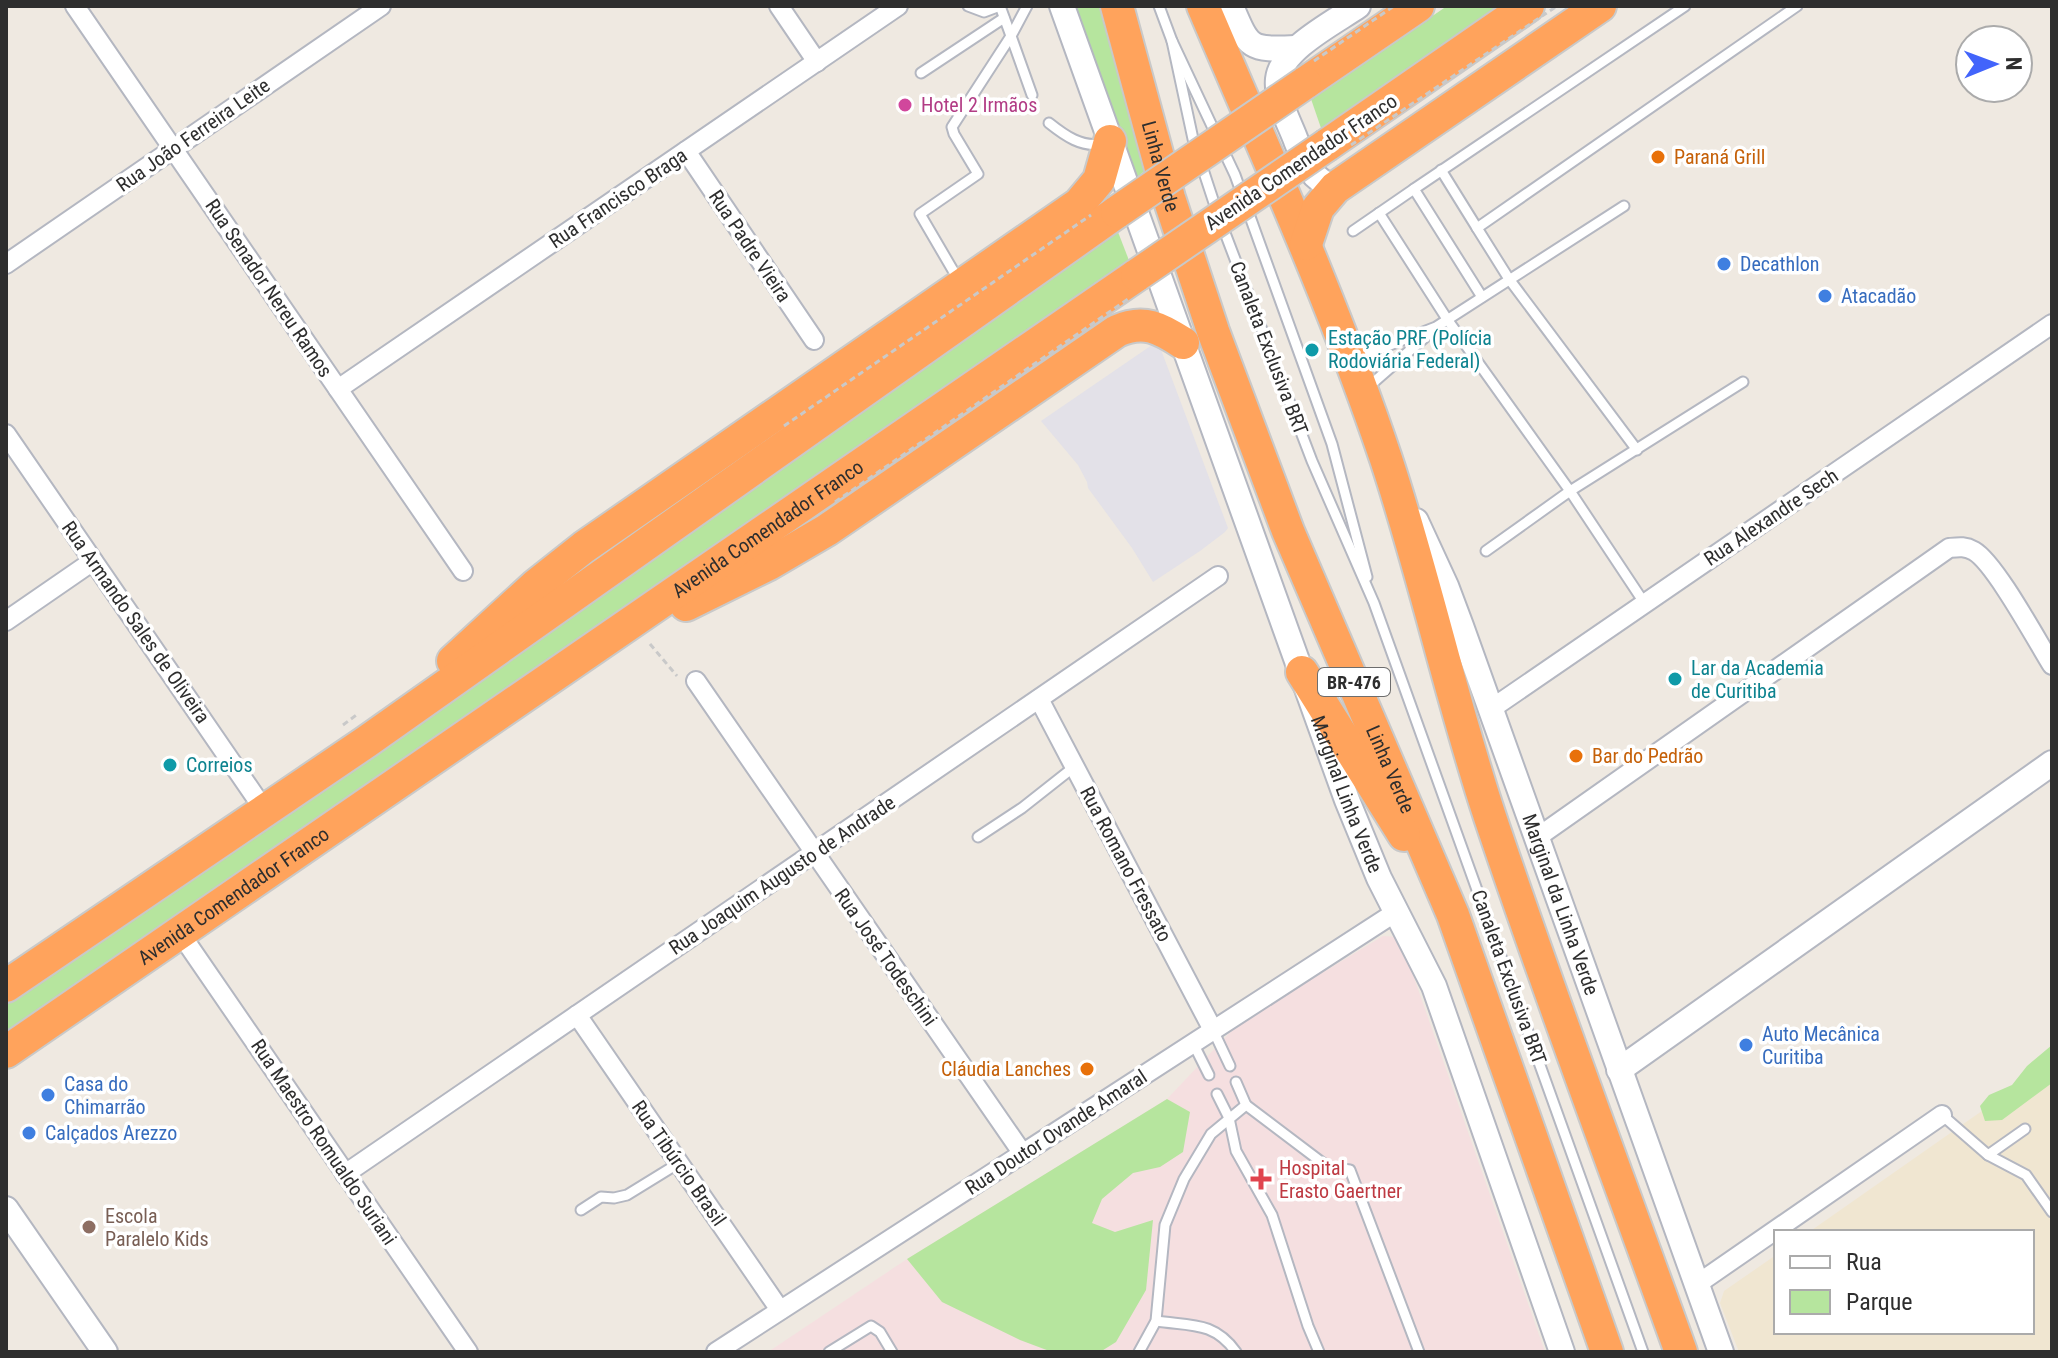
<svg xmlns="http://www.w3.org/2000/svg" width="2058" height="1358" viewBox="0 0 2058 1358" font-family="'Roboto Condensed',sans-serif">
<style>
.industrial{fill:#e3e1e8}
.education{fill:#f0e6d1}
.medical{fill:#f5dfe0}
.green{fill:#b6e59e}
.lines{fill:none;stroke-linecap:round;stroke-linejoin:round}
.lane-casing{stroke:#b4b7c1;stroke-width:13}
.street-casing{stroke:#b4b7c1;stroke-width:22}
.secondary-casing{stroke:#b4b7c1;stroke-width:28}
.highway-casing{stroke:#c9c9c9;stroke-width:36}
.path{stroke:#c9c9c9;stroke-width:3;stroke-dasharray:6 4;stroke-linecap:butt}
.lane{stroke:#fff;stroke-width:9}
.street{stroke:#fff;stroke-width:18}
.secondary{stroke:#fff;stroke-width:24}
.highway{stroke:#ffa35c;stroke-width:32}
.highway-bridge-casing{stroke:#c9c9c9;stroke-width:36;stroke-linecap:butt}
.path-bridge{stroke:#c9c9c9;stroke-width:3;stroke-dasharray:6 4;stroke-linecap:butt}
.highway-bridge{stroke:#ffa35c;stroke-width:32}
.hotel-dot{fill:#d1479c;stroke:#fff;stroke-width:3}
.food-dot{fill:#e8710a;stroke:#fff;stroke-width:3}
.shop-dot{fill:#3f7fe0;stroke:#fff;stroke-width:3}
.culture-dot{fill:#0f9aa8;stroke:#fff;stroke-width:3}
.health-dot{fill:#e0444e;stroke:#fff;stroke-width:3}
.education-dot{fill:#8d6e63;stroke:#fff;stroke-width:3}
.labels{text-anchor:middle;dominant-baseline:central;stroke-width:7;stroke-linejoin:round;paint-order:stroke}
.shield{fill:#fff;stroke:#6d6d6d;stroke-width:2}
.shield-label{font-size:18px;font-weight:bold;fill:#2e2e2e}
.hotel-label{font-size:20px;fill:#b23c85;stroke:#fff;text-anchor:start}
.street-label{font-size:20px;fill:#2e2e2e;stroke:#fff}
.food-label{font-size:20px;fill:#c56008;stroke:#fff;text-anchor:start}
.shop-label{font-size:20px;fill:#366cbe;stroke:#fff;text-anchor:start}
.culture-label{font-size:20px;fill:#0d838f;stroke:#fff;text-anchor:start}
.health-label{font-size:20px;fill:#be3a42;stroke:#fff;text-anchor:start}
.education-label{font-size:20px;fill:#785e54;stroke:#fff;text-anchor:start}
</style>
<rect width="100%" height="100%" fill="#efe9e1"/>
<path class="industrial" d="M 1152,345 L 1160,347 L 1228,528 L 1225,532 L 1200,551 L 1153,582 L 1132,548 L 1088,488 L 1087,482 L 1078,465 L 1041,421 Z"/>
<path class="education" d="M 2052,1062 L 2052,1352 L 1739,1352 L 1720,1303 L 1724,1291 L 1776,1255 L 1776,1332 L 2032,1332 L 2032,1232 L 1809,1232 Z"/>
<path class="medical" d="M 1383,936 L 1397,937 L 1405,952 L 1545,1352 L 768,1352 L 907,1259 L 1167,1099 L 1238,1024 Z"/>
<g class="green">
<path d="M 1070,6 L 1099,6 L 1146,170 L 1132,181 Z"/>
<path d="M 1447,6 L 1501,6 L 1321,128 L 1311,99 Z"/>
<path d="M 1118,232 L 1130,263 L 6,1035 L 6,1004 Z"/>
<path d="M 2052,1045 L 2052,1083 L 2002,1120 L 1985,1121 L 1980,1106 L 1989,1095 L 2012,1085 L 2027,1066 Z"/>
<path d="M 1167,1099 L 1190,1112 L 1183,1152 L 1160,1167 L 1133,1173 L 1102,1199 L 1092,1223 L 1115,1232 L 1153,1220 L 1146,1290 L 1116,1342 L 1100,1352 L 1052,1352 L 1020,1340 L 942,1302 L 907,1259 Z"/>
</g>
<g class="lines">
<defs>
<g id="lane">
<path d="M 968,6 L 984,12 L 1000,6"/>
<path d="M 1027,6 L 1011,36 L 1032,95"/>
<path d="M 1159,6 L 1172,41 L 1235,175 L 1332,444 L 1367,577"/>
<path d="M 1172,41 L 1193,139 L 1217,212"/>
<path d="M 921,73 L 1004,18"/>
<path d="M 1049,123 C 1064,135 1083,149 1103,143"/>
<path d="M 1441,170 L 1477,228"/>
<path d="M 1379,213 L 1447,319 L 1570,491 L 1645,604"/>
<path d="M 1222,225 L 1312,461 L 1374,603 L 1643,1352"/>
<path d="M 1353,231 L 1414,189"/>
<path d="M 958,279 L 920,214 L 978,174 L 954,134 L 952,127 L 1011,36 L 1000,6"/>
<path d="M 1482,297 L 1414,189 L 1685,6"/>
<path d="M 1354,359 L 1436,327 L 1624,206"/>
<path d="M 1367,388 L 1431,332"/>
<path d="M 1637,450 L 1509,279 L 1477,228 L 1797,6"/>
<path d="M 1486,551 L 1570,491 L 1743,382"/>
<path d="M 978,837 L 1022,808 L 1074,767"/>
<path d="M 1213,1030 L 1230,1066"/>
<path d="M 1193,1043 L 1209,1075"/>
<path d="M 1236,1082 L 1246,1105"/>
<path d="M 1217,1094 L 1229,1118 L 1236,1151 L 1272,1215 L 1308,1326 L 1319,1352"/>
<path d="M 1942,1115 L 1988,1155"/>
<path d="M 2025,1129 L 1988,1155 L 2026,1175 L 2052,1212"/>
<path d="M 581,1210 L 601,1197 L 614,1198 L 627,1195 L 679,1163"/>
<path d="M 1156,1321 C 1190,1326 1214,1321 1236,1352"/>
<path d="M 829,1352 L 871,1326 L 880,1332 L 892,1352"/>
<path d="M 1139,1352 L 1156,1321 L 1165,1225 L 1184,1179 L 1211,1134 L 1246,1105 L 1328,1167 L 1350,1170 L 1419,1352"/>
</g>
<g id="street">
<path d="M 75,6 L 463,571"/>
<path d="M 779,6 L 817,62"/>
<path d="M 686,151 L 814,340"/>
<path d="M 6,264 L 381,6"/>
<path d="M 338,389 L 898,6"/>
<path d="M 6,434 L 265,811"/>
<path d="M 6,621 L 93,561"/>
<path d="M 696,681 L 1023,1154"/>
<path d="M 1039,699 L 1213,1030"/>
<path d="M 1491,709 L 2052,324"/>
<path d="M 1535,839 L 1949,548 C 1959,547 1965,546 1974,551 C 1995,563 2037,641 2052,665"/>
<path d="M 180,933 L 468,1352"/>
<path d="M 577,1015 L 780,1310"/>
<path d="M 345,1174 L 1218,576"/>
<path d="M 1696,1285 L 1942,1115"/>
<path d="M 716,1352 L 1396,912"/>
</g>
<g id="secondary">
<path id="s1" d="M 1062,6 L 1347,800 L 1379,878 L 1434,986 L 1562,1352"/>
<path d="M 1231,6 C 1249,49 1249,50 1296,48"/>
<path d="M 1335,188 C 1310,179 1304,161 1295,138 C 1288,120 1276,99 1278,79 C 1281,49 1335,22 1358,6"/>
<path id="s2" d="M 1416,521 L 1446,586 L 1461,626 L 1721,1352"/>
<path d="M 1619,1070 L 2052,763"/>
<path d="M 6,1209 L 105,1352"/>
</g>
<g id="highway">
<path id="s3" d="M 1117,6 L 1169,198 L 1213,331 L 1288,531 L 1453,915 L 1607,1352"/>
<path d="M 1203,6 C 1267,156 1334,304 1386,459 C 1425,577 1451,699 1490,817 C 1550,997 1617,1174 1681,1352"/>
<path d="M 1305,83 L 1418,6"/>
<path d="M 1327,145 L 1528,6"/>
<path d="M 1306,244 L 1318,208 L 1335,188 L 1600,6"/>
<path d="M 686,605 L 769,564 L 827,530 L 1117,331 C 1144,319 1160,328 1183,343"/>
<path d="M 453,661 L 536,585 L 584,547 L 1079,204 L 1099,180 L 1110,141"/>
<path d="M 1302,672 L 1404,835"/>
<path d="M 6,986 L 366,742 L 1117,212"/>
<path id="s4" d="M 6,1052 L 1137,275"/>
</g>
</defs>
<use href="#lane" class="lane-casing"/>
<use href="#street" class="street-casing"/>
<use href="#secondary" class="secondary-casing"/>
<use href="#highway" class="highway-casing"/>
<g class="path">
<path d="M 650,644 L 677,676"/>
<path d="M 343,725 L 359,713"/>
</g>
<use href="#lane" class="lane"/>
<use href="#street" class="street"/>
<use href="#secondary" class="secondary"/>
<use href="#highway" class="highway"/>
<defs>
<g id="highway-bridge">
<path d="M 1117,212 L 1305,83"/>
<path d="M 1137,275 L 1327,145"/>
</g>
</defs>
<use href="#highway-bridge" class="highway-bridge-casing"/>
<g class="path-bridge">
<path d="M 1314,61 L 1394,6"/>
<path d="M 1351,145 L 1557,6"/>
<path d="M 784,426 L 1091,215"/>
<path d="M 835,502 L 1128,299"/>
</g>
<use href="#highway-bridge" class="highway-bridge"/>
</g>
<circle class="hotel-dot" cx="905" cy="105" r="8"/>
<g class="food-dot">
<circle cx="1658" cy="157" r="8"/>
<circle cx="1576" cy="756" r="8"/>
<circle cx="1087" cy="1069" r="8"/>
</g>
<g class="shop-dot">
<circle cx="1724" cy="264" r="8"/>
<circle cx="1825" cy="296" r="8"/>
<circle cx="1746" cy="1045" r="8"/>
<circle cx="48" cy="1095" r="8"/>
<circle cx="29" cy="1133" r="8"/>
</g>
<g class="culture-dot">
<circle cx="1312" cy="350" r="8"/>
<circle cx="1675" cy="679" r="8"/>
<circle cx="170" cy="765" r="8"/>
</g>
<path class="health-dot" d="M1257 1167h8v8h8v8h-8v8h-8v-8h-8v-8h8z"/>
<circle class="education-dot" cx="89" cy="1227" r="8"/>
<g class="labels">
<rect class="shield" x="1318" y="668" width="72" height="28" rx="6"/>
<g class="shield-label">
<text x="1354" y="682">BR-476</text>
</g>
<g class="hotel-label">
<text x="921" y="105">Hotel 2 Irmãos</text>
</g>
<g class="street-label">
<text transform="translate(193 135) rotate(-35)">Rua João Ferreira Leite</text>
<text transform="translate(1301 162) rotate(-34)">Avenida Comendador Franco</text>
<text stroke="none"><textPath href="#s3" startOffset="166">Linha Verde</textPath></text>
<text transform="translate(618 198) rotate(-34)">Rua Francisco Braga</text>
<text transform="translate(750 246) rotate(56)">Rua Padre Vieira</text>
<text transform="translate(269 288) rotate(56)">Rua Senador Nereu Ramos</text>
<text transform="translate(1269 348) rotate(69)">Canaleta Exclusiva BRT</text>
<text transform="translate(1771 517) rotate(-34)">Rua Alexandre Sech</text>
<text stroke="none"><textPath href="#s4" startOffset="924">Avenida Comendador Franco</textPath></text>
<text transform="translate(136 622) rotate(55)">Rua Armando Sales de Oliveira</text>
<text stroke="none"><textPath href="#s3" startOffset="812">Linha Verde</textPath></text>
<text stroke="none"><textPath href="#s1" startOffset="838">Marginal Linha Verde</textPath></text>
<text transform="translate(1126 864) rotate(62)">Rua Romano Fressato</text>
<text transform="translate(782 875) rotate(-34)">Rua Joaquim Augusto de Andrade</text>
<text stroke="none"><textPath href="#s4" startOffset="276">Avenida Comendador Franco</textPath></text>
<text stroke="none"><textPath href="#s2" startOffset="410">Marginal da Linha Verde</textPath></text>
<text transform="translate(886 957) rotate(55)">Rua José Todeschini</text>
<text transform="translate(1509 977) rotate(70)">Canaleta Exclusiva BRT</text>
<text transform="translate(1056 1132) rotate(-33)">Rua Doutor Ovande Amaral</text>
<text transform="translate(324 1142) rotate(56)">Rua Maestro Romualdo Suriani</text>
<text transform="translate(679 1163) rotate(55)">Rua Tibúrcio Brasil</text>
</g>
<g class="food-label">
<text x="1674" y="157">Paraná Grill</text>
<text x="1592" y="756">Bar do Pedrão</text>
<text x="1071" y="1069" text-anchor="end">Cláudia Lanches</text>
</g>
<g class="shop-label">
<text x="1740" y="264">Decathlon</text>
<text x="1841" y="296">Atacadão</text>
<text x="1762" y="1034">Auto Mecânica<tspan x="1762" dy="23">Curitiba</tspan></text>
<text x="64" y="1084">Casa do<tspan x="64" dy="23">Chimarrão</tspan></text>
<text x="45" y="1133">Calçados Arezzo</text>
</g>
<g class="culture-label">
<text x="1328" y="338">Estação PRF (Polícia<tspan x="1328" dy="23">Rodoviária Federal)</tspan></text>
<text x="1691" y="668">Lar da Academia<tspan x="1691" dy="23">de Curitiba</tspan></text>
<text x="186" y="765">Correios</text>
</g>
<g class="health-label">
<text x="1279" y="1168">Hospital<tspan x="1279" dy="23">Erasto Gaertner</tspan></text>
</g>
<g class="education-label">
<text x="105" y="1216">Escola<tspan x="105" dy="23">Paralelo Kids</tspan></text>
</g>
</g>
<rect width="2058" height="1358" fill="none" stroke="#2e2e2e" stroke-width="16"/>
<rect x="1774" y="1230" width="260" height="104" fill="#ffffff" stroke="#ababab" stroke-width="2"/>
<rect x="1790" y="1256" width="40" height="12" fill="#ffffff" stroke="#ababab" stroke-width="2"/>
<text x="1846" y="1270" font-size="24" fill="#2e2e2e">Rua</text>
<rect x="1790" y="1290" width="40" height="24" fill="#b6e59e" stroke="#ababab" stroke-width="2"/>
<text x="1846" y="1310" font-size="24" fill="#2e2e2e">Parque</text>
<g transform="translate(1994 64) rotate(89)"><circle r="38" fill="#ffffff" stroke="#ababab" stroke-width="2"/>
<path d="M0-6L14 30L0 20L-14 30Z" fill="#4264fb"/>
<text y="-12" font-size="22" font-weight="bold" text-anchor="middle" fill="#2e2e2e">N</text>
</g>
</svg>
